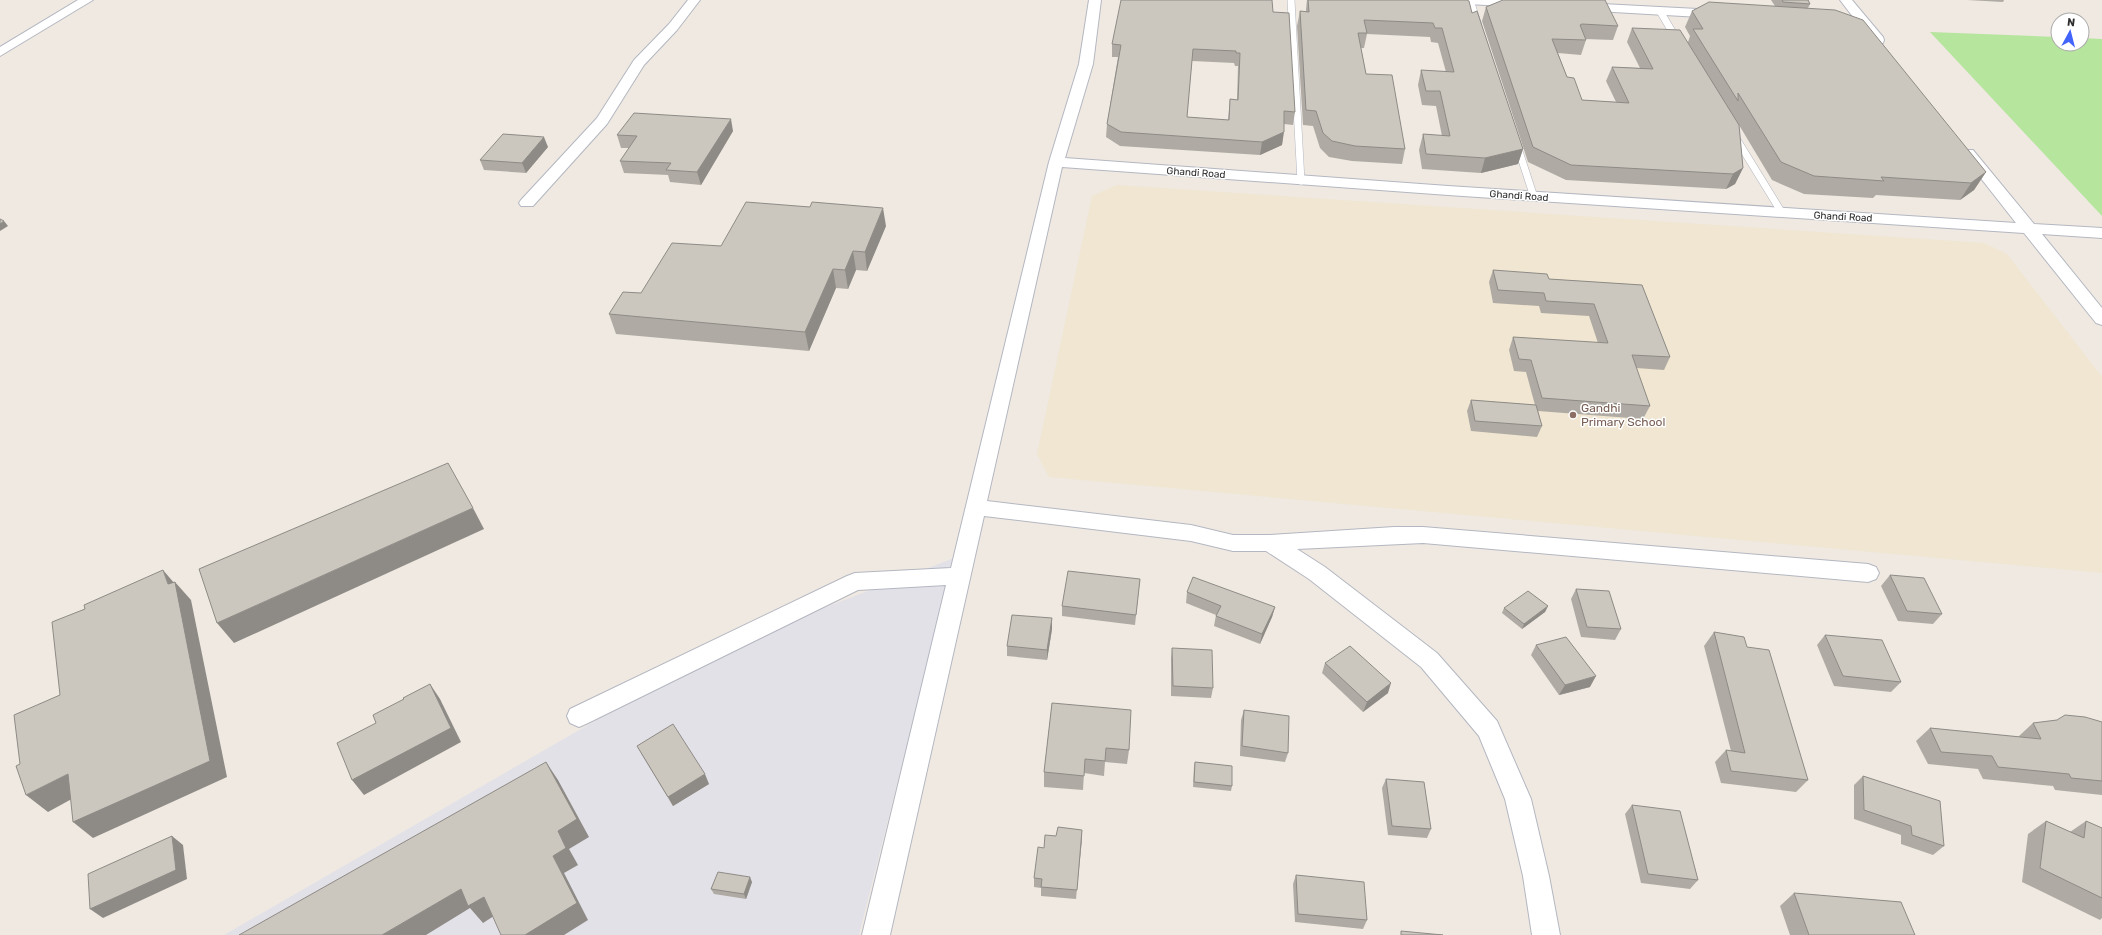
<svg xmlns="http://www.w3.org/2000/svg" width="2102" height="935" viewBox="0 0 2102 935" font-family="Rubik,sans-serif">
<style>
.industrial{fill:#e3e1e8}
.education{fill:#f0e6d1}
.green{fill:#b6e59e}
.lines{fill:none;stroke-linecap:round;stroke-linejoin:round}
.service-casing{stroke:#b4b7c1;stroke-width:8}
.minor-casing{stroke:#b4b7c1;stroke-width:2}
.service{stroke:#fff;stroke-width:7}
.minor{fill:#fff;fill-rule:evenodd}
.wall{fill:#afaba4;fill-rule:evenodd}
.shaded-wall{fill:#8e8b86}
.building{fill:#cbc7bf;stroke:#8e8b86;fill-rule:evenodd}
.education-dot{fill:#8d6e63;stroke:#fff;stroke-width:1.5}
.labels{text-anchor:middle;dominant-baseline:central;stroke-width:3;stroke-linejoin:round;paint-order:stroke}
.far-street-label{font-size:10px;fill:#2e2e2e;stroke:#fff}
.education-label{font-size:12px;fill:#785e54;stroke:#fff;text-anchor:start}
</style>
<rect width="100%" height="100%" fill="#efe9e1"/>
<path class="industrial" d="M 954,558 L 859,935 L 224,935 L 756,628 L 826,607 Z"/>
<path class="education" d="M 1117,185 L 1984,243 L 2007,254 L 2102,377 L 2102,573 L 1049,477 L 1037,454 L 1092,196 Z"/>
<path class="green" d="M 1930,32 L 2058,37 L 2058,44 L 2082,44 L 2082,38 L 2102,39 L 2102,216 Z"/>
<g class="lines">
<defs>
<g id="service">
<path d="M 1291,0 L 1301,181"/>
<path d="M 1470,0 L 1478,25"/>
<path d="M 1660,11 L 1677,40"/>
<path d="M 1734,135 L 1782,213"/>
<path d="M 1517,145 L 1534,197"/>
</g>
<g id="minor">
<path d="M 78,0 L 93,0 L 0,56 L 0,47 Z"/>
<path d="M 688,0 L 700,0 L 677,30 L 644,65 L 607,124 L 533,206 L 521,206 L 519,203 L 521,200 L 597,118 L 634,60 L 669,24 Z"/>
<path d="M 1089,0 L 1101,0 L 1093,64 L 1065,158 L 1448,186 L 2016,223 L 1961,153 L 1963,150 L 1973,150 L 2034,224 L 2102,228 L 2102,238 L 2042,234 L 2102,308 L 2102,325 L 2096,323 L 2024,233 L 1448,195 L 1062,167 L 987,501 L 1191,525 L 1233,535 L 1270,535 L 1394,527 L 1423,527 L 1868,564 L 1876,567 L 1879,573 L 1876,579 L 1868,582 L 1423,543 L 1297,549 L 1325,567 L 1437,653 L 1497,721 L 1531,799 L 1549,876 L 1560,935 L 1532,935 L 1523,876 L 1505,799 L 1479,736 L 1421,667 L 1309,579 L 1266,551 L 1233,551 L 1191,541 L 984,516 L 890,935 L 862,935 L 946,585 L 858,590 L 588,723 L 579,727 L 570,723 L 567,716 L 570,709 L 847,576 L 855,573 L 951,568 L 1049,162 L 1079,64 Z"/>
<path d="M 1461,0 L 1528,0 L 1531,3 L 1525,7 L 1467,4 Z"/>
<path d="M 1840,0 L 1852,0 L 1883,37 L 1884,40 L 1883,43 L 1873,43 Z"/>
<path d="M 1583,3 L 1717,10 L 1723,14 L 1717,18 L 1579,10 L 1577,7 L 1579,4 Z"/>
</g>
</defs>
<use href="#service" class="service-casing"/>
<use href="#minor" class="minor-casing"/>
<use href="#service" class="service"/>
<use href="#minor" class="minor"/>
</g>
<g class="wall">
<path d="M 1307,0 L 1467,0 L 1523,149 L 1518,164 L 1481,173 L 1422,169 L 1419,150 L 1423,134 L 1442,136 L 1436,106 L 1422,105 L 1418,85 L 1421,70 L 1446,72 L 1438,43 L 1431,42 L 1430,37 L 1367,34 L 1364,48 L 1361,48 L 1366,74 L 1405,149 L 1402,164 L 1352,161 L 1329,157 L 1320,148 L 1313,126 L 1303,125 L 1297,26 L 1300,11 L 1306,12 L 1306,9 Z"/>
<path d="M 1771,0 L 1808,0 L 1810,4 L 1808,8 L 1986,172 L 1974,190 L 1960,200 L 1876,195 L 1873,198 L 1804,194 L 1772,180 L 1739,125 L 1743,168 L 1735,184 L 1726,189 L 1566,180 L 1528,162 L 1482,21 L 1486,7 L 1618,26 L 1613,40 L 1585,39 L 1586,40 L 1581,55 L 1558,53 L 1567,77 L 1582,100 L 1616,102 L 1606,81 L 1612,67 L 1640,68 L 1627,42 L 1632,28 L 1688,42 L 1690,36 L 1685,27 L 1692,11 L 1775,6 Z"/>
<path d="M 1967,0 L 2004,0 L 2003,2 Z"/>
<path d="M 1273,12 L 1295,112 L 1293,125 L 1284,124 L 1282,145 L 1260,155 L 1120,146 L 1106,137 L 1107,124 L 1118,57 L 1112,57 L 1112,44 ZM 1192,61 L 1234,63 L 1235,66 L 1238,66 L 1237,100 L 1230,99 L 1228,120 L 1187,117 Z"/>
<path d="M 733,131 L 701,185 L 670,182 L 668,175 L 624,173 L 620,161 L 629,148 L 621,148 L 617,135 Z"/>
<path d="M 548,147 L 526,173 L 484,170 L 480,160 Z"/>
<path d="M 886,226 L 867,271 L 856,270 L 848,289 L 836,288 L 809,351 L 616,334 L 609,314 L 641,293 Z"/>
<path d="M 1493,270 L 1549,279 L 1642,285 L 1670,357 L 1664,370 L 1636,368 L 1650,406 L 1643,419 L 1538,411 L 1542,426 L 1537,437 L 1471,431 L 1467,411 L 1471,400 L 1535,405 L 1526,372 L 1514,371 L 1509,350 L 1513,337 L 1598,343 L 1589,316 L 1541,313 L 1539,306 L 1493,303 L 1489,282 Z"/>
<path d="M 1890,575 L 1942,614 L 1933,624 L 1898,621 L 1881,586 Z"/>
<path d="M 1140,579 L 1135,625 L 1062,616 L 1062,606 Z"/>
<path d="M 1576,589 L 1621,629 L 1615,640 L 1581,637 L 1571,599 Z"/>
<path d="M 1187,592 L 1275,607 L 1272,617 L 1260,644 L 1214,626 L 1216,615 L 1186,603 Z"/>
<path d="M 1548,606 L 1545,612 L 1522,629 L 1502,613 L 1504,608 Z"/>
<path d="M 1052,618 L 1052,629 L 1047,660 L 1007,656 L 1007,646 Z"/>
<path d="M 1714,632 L 1747,647 L 1808,780 L 1796,792 L 1721,783 L 1715,762 L 1726,750 L 1731,751 L 1704,646 Z"/>
<path d="M 1825,635 L 1901,682 L 1891,692 L 1834,686 L 1817,645 Z"/>
<path d="M 1536,645 L 1590,687 L 1559,695 L 1531,655 Z"/>
<path d="M 1172,648 L 1213,688 L 1211,698 L 1171,696 L 1171,658 Z"/>
<path d="M 1325,663 L 1388,693 L 1363,712 L 1322,673 Z"/>
<path d="M 1052,703 L 1129,750 L 1127,764 L 1105,762 L 1104,776 L 1084,773 L 1083,790 L 1044,787 L 1044,772 Z"/>
<path d="M 1244,710 L 1288,753 L 1285,762 L 1240,756 L 1241,720 Z"/>
<path d="M 2102,722 L 2102,795 L 2055,790 L 2053,786 L 1983,779 L 1978,769 L 1928,764 L 1916,741 L 1930,728 L 2019,737 L 2019,736 L 2033,723 Z"/>
<path d="M 637,746 L 709,784 L 673,806 L 642,755 Z"/>
<path d="M 1195,762 L 1232,786 L 1231,791 L 1193,787 L 1194,766 Z"/>
<path d="M 1863,776 L 1944,846 L 1933,855 L 1901,844 L 1901,835 L 1854,819 L 1854,785 Z"/>
<path d="M 1386,779 L 1431,829 L 1427,838 L 1388,835 L 1382,788 Z"/>
<path d="M 1632,805 L 1698,880 L 1690,889 L 1641,883 L 1625,814 Z"/>
<path d="M 2046,821 L 2070,832 L 2086,821 L 2102,828 L 2102,918 L 2100,920 L 2022,882 L 2028,834 Z"/>
<path d="M 1082,830 L 1076,899 L 1041,896 L 1041,888 L 1034,887 L 1034,878 L 1044,848 L 1056,836 Z"/>
<path d="M 1296,875 L 1367,920 L 1363,929 L 1295,922 L 1293,884 Z"/>
<path d="M 752,882 L 746,899 L 714,894 L 711,889 Z"/>
<path d="M 1794,893 L 1915,935 L 1790,935 L 1780,906 Z"/>
</g>
<g class="shaded-wall">
<path d="M 731,119 L 733,131 L 701,185 L 697,172 Z"/>
<path d="M 1284,132 L 1282,145 L 1260,155 L 1262,142 Z"/>
<path d="M 544,137 L 548,147 L 526,173 L 522,163 Z"/>
<path d="M 1523,149 L 1518,164 L 1481,173 L 1485,158 Z"/>
<path d="M 1743,168 L 1735,184 L 1726,189 L 1733,174 Z"/>
<path d="M 1986,172 L 1974,190 L 1960,200 L 1971,183 Z"/>
<path d="M 883,208 L 886,226 L 867,271 L 865,252 Z"/>
<path d="M 4,221 L 8,226 L 0,231 L 0,224 Z"/>
<path d="M 853,251 L 856,270 L 848,289 L 845,270 Z"/>
<path d="M 833,269 L 836,288 L 809,351 L 805,332 Z"/>
<path d="M 473,508 L 484,529 L 234,643 L 217,623 Z"/>
<path d="M 163,570 L 175,584 L 175,582 L 191,600 L 227,777 L 93,838 L 73,822 L 168,584 Z"/>
<path d="M 1548,606 L 1545,612 L 1522,629 L 1524,624 Z"/>
<path d="M 1275,607 L 1272,617 L 1260,644 L 1262,634 Z"/>
<path d="M 1052,618 L 1052,629 L 1047,660 L 1047,650 Z"/>
<path d="M 1596,676 L 1590,687 L 1559,695 L 1565,685 Z"/>
<path d="M 1391,683 L 1388,693 L 1363,712 L 1367,702 Z"/>
<path d="M 430,684 L 440,699 L 461,742 L 364,795 L 352,780 Z"/>
<path d="M 546,762 L 558,780 L 589,837 L 569,849 L 578,865 L 564,873 L 588,920 L 564,935 L 525,935 L 553,856 Z"/>
<path d="M 68,774 L 88,790 L 48,812 L 26,795 Z"/>
<path d="M 705,774 L 709,784 L 673,806 L 668,797 Z"/>
<path d="M 1082,830 L 1082,839 L 1076,899 L 1077,890 Z"/>
<path d="M 172,836 L 183,845 L 187,879 L 103,918 L 90,909 Z"/>
<path d="M 750,877 L 752,882 L 746,899 L 744,894 Z"/>
<path d="M 461,889 L 484,897 L 497,914 L 483,923 L 470,908 L 426,935 L 382,935 Z"/>
</g>
<g class="building">
<path d="M 1121,0 L 1272,0 L 1273,12 L 1289,13 L 1295,112 L 1284,111 L 1284,132 L 1262,142 L 1121,132 L 1107,124 L 1121,45 L 1112,44 ZM 1193,49 L 1236,51 L 1236,53 L 1240,53 L 1238,100 L 1230,99 L 1229,120 L 1187,117 Z"/>
<path d="M 1308,0 L 1467,0 L 1469,1 L 1472,13 L 1477,11 L 1523,149 L 1485,158 L 1426,154 L 1423,134 L 1450,136 L 1440,91 L 1426,91 L 1421,70 L 1454,72 L 1442,28 L 1435,28 L 1433,23 L 1364,20 L 1367,33 L 1358,33 L 1366,74 L 1392,75 L 1405,149 L 1355,146 L 1332,141 L 1323,133 L 1316,111 L 1306,110 L 1300,11 L 1309,12 Z"/>
<path d="M 1503,0 L 1605,0 L 1618,26 L 1582,24 L 1580,25 L 1586,40 L 1552,39 L 1567,77 L 1574,78 L 1582,100 L 1629,103 L 1612,67 L 1653,69 L 1632,28 L 1680,30 L 1739,125 L 1743,168 L 1733,174 L 1571,165 L 1533,147 L 1486,7 Z"/>
<path d="M 1782,0 L 1808,0 L 1810,4 L 1783,2 Z"/>
<path d="M 1709,2 L 1835,10 L 1863,20 L 1986,172 L 1971,183 L 1881,177 L 1884,181 L 1814,176 L 1781,162 L 1738,93 L 1738,101 L 1693,29 L 1703,29 L 1692,11 Z"/>
<path d="M 634,113 L 731,119 L 697,172 L 666,170 L 671,163 L 620,161 L 637,136 L 617,135 Z"/>
<path d="M 503,134 L 544,137 L 522,163 L 480,160 Z"/>
<path d="M 746,202 L 810,207 L 812,202 L 883,208 L 865,252 L 853,251 L 845,270 L 833,269 L 805,332 L 609,314 L 623,292 L 641,293 L 672,243 L 721,246 Z"/>
<path d="M 0,219 L 4,221 L 0,224 Z"/>
<path d="M 1493,270 L 1547,274 L 1549,279 L 1642,285 L 1670,357 L 1632,355 L 1650,406 L 1542,398 L 1531,360 L 1519,359 L 1513,337 L 1608,343 L 1594,304 L 1546,301 L 1544,293 L 1498,290 Z"/>
<path d="M 1471,400 L 1536,405 L 1542,426 L 1475,421 Z"/>
<path d="M 448,463 L 473,508 L 217,623 L 199,569 Z"/>
<path d="M 163,570 L 168,584 L 175,582 L 210,761 L 73,822 L 68,774 L 26,795 L 16,766 L 20,764 L 14,715 L 60,695 L 52,622 L 85,609 L 84,605 Z"/>
<path d="M 1068,571 L 1140,579 L 1136,615 L 1062,606 Z"/>
<path d="M 1890,575 L 1924,578 L 1942,614 L 1907,611 Z"/>
<path d="M 1193,577 L 1275,607 L 1262,634 L 1216,616 L 1221,606 L 1187,592 Z"/>
<path d="M 1576,589 L 1609,591 L 1621,629 L 1587,627 Z"/>
<path d="M 1528,591 L 1548,606 L 1524,624 L 1504,608 Z"/>
<path d="M 1012,615 L 1052,618 L 1047,650 L 1007,646 Z"/>
<path d="M 1714,632 L 1744,637 L 1747,647 L 1769,650 L 1808,780 L 1731,771 L 1726,750 L 1745,753 Z"/>
<path d="M 1825,635 L 1882,640 L 1901,682 L 1843,676 Z"/>
<path d="M 1566,637 L 1596,676 L 1565,685 L 1536,645 Z"/>
<path d="M 1350,646 L 1391,683 L 1367,702 L 1325,663 Z"/>
<path d="M 1172,648 L 1212,650 L 1213,688 L 1173,686 Z"/>
<path d="M 430,684 L 451,728 L 352,780 L 337,743 L 376,723 L 373,715 L 404,699 L 403,698 Z"/>
<path d="M 1052,703 L 1131,710 L 1129,750 L 1106,748 L 1105,761 L 1085,759 L 1084,776 L 1044,772 Z"/>
<path d="M 1244,710 L 1289,716 L 1288,753 L 1242,746 Z"/>
<path d="M 2065,715 L 2085,717 L 2102,722 L 2102,781 L 2071,778 L 2069,774 L 1998,767 L 1992,756 L 1941,752 L 1930,728 L 2041,739 L 2033,723 L 2057,720 Z"/>
<path d="M 673,724 L 705,774 L 668,797 L 637,746 Z"/>
<path d="M 546,762 L 577,819 L 558,831 L 566,848 L 553,856 L 577,903 L 525,935 L 501,935 L 484,897 L 468,906 L 461,889 L 382,935 L 239,935 Z"/>
<path d="M 1195,762 L 1232,766 L 1232,786 L 1194,782 Z"/>
<path d="M 1863,776 L 1940,801 L 1944,846 L 1912,835 L 1911,826 L 1864,810 Z"/>
<path d="M 1386,779 L 1424,782 L 1431,829 L 1392,826 Z"/>
<path d="M 1632,805 L 1680,811 L 1698,880 L 1648,874 Z"/>
<path d="M 2046,821 L 2084,838 L 2086,821 L 2102,828 L 2102,898 L 2040,868 Z"/>
<path d="M 1058,827 L 1082,830 L 1077,890 L 1041,887 L 1042,879 L 1034,878 L 1038,847 L 1044,848 L 1045,835 L 1056,836 Z"/>
<path d="M 172,836 L 176,870 L 90,909 L 88,874 Z"/>
<path d="M 718,872 L 750,877 L 744,894 L 711,889 Z"/>
<path d="M 1296,875 L 1364,882 L 1367,920 L 1298,914 Z"/>
<path d="M 1794,893 L 1901,902 L 1915,935 L 1809,935 Z"/>
<path d="M 1401,931 L 1443,935 L 1401,935 Z"/>
</g>
<circle class="education-dot" cx="1573" cy="415" r="4"/>
<g class="labels">
<g class="far-street-label">
<text transform="translate(1196 173) rotate(4)">Ghandi Road</text>
<text transform="translate(1519 196) rotate(4)">Ghandi Road</text>
<text transform="translate(1843 217) rotate(3)">Ghandi Road</text>
</g>
<g class="education-label">
<text x="1581" y="408">Gandhi<tspan x="1581" dy="14">Primary School</tspan></text>
</g>
</g>
<g transform="translate(2070 32) rotate(7)"><circle r="19" fill="#ffffff" stroke="#ababab"/>
<path d="M0-3L7 15L0 10L-7 15Z" fill="#4264fb"/>
<text y="-6" font-size="11" font-weight="bold" text-anchor="middle" fill="#2e2e2e">N</text>
</g>
</svg>
